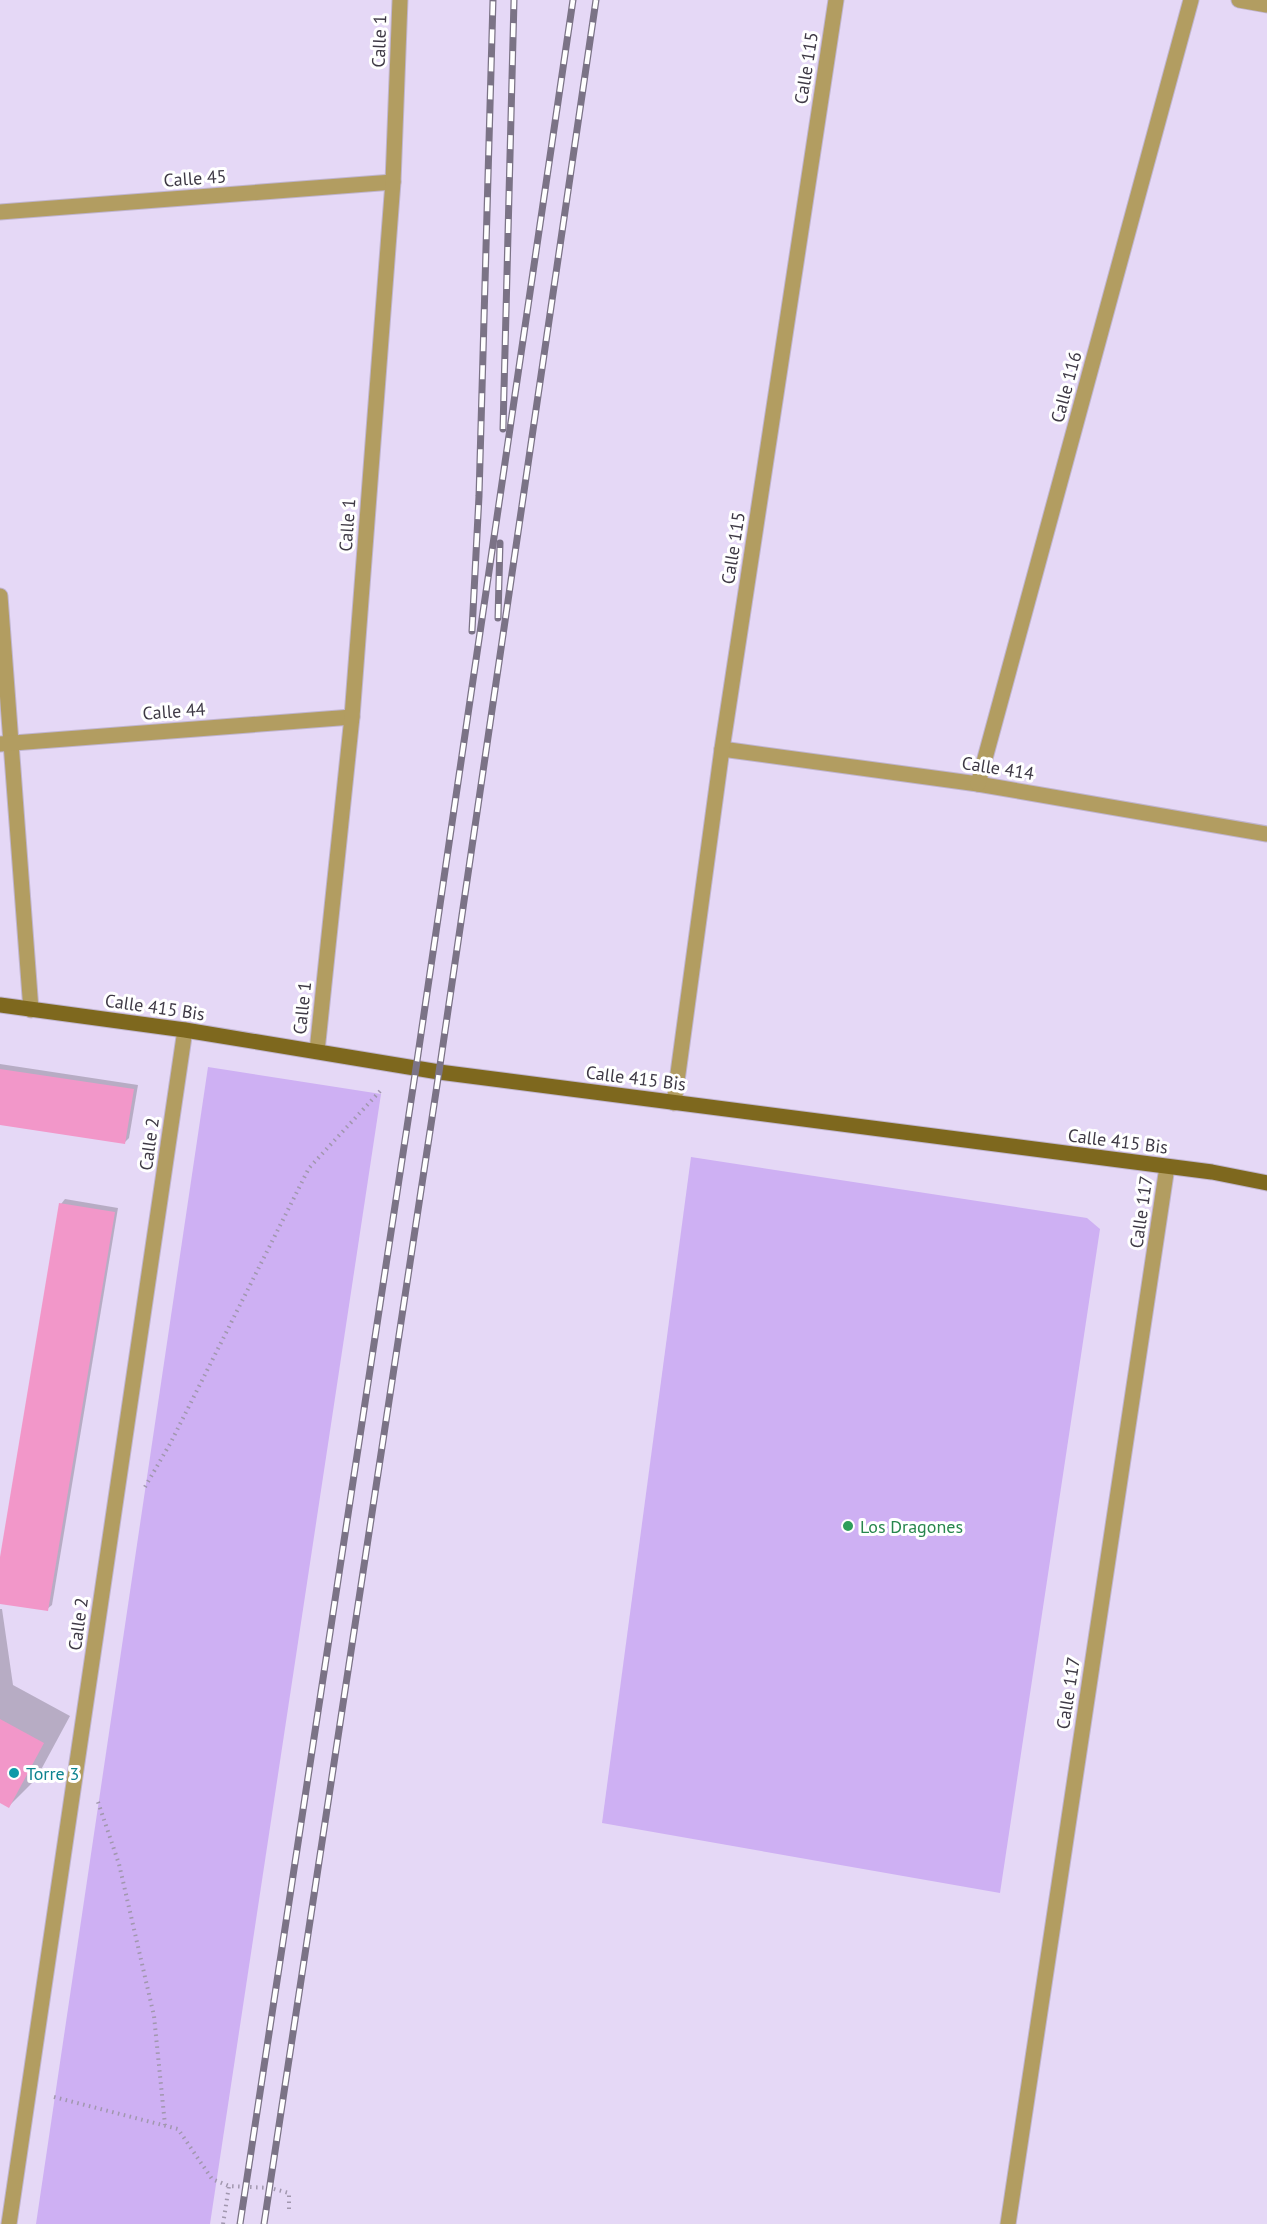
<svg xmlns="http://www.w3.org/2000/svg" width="1267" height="2224" viewBox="0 0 1267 2224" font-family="'PT Sans',sans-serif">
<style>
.green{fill:#ceb0f3}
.shadow{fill:#0003}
.building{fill:#f297c9}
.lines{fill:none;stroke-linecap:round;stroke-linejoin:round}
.minor-casing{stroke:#c0b5cf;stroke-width:17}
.major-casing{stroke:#c0b5cf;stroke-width:17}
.path{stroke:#a197ae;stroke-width:4;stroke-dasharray:1.5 4.5;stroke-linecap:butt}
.minor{stroke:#b29d61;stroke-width:15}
.major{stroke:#7e681e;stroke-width:15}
.rail-casing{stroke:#7b7386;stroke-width:7}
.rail{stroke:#fff;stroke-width:4.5;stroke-dasharray:14;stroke-linecap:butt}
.leisure-dot{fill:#2e9e5b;stroke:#fff;stroke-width:2}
.culture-dot{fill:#0f9aa8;stroke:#fff;stroke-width:2}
.labels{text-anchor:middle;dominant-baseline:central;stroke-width:6;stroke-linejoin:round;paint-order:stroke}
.street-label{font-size:18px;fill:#3e3945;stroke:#fff}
.leisure-label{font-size:18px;fill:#27864d;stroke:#fff;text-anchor:start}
.culture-label{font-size:18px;fill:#0d838f;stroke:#fff;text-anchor:start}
</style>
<rect width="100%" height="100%" fill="#e5d8f6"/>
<g class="green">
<path d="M 208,1067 L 381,1094 L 210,2224 L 36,2224 Z"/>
<path d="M 691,1157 L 1087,1218 L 1100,1229 L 1000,1893 L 602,1823 Z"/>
</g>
<g class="shadow">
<path d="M 0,1064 L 138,1085 L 129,1138 L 125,1142 L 0,1124 Z"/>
<path d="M 65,1199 L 118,1208 L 52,1605 L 47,1609 L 0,1602 L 0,1566 L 61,1204 Z"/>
<path d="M 0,1609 L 2,1609 L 13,1685 L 70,1716 L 36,1779 L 9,1806 L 0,1801 Z"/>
</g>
<g class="building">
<path d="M 0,1069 L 134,1089 L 125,1144 L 0,1125 Z"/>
<path d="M 59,1203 L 115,1212 L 48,1611 L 0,1604 L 0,1557 Z"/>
<path d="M 0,1719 L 44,1743 L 9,1808 L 0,1803 Z"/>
</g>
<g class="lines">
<defs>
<g id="minor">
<path d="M 1239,0 L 1267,5"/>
<path d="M 0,212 L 393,182"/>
<path d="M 0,596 L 31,1010"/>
<path d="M 0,744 L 352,717"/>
<path d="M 722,749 L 978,784 L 1267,834"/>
<path d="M 978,784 L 1191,0"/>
<path d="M 317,1051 L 352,717 L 393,182 L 400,0"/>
<path d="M 674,1103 L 722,749 L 836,0"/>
<path d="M 9,2224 L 185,1030"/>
<path d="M 1008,2224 L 1167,1167"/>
</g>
<path id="major" d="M 0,1005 L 185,1030 L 439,1072 L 1212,1172 L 1267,1183"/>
</defs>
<use href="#minor" class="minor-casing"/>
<use href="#major" class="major-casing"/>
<g class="path">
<path d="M 145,1487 L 171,1442 L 309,1168 L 382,1089"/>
<path d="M 98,1802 L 119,1864 L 154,2016 L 165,2125"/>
<path d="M 54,2097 L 178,2129 L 212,2179 L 229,2186 L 270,2188 L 289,2193 L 289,2209"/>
<path d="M 223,2224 L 229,2186"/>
</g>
<use href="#minor" class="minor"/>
<use href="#major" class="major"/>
<defs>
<g id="rail">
<path d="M 503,429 L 514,0"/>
<path d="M 498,618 L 500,543"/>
<path d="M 472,631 L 479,496 L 493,0"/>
<path d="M 240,2224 L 416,1068 L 573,0"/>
<path d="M 264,2224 L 439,1072 L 596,0"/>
</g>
</defs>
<use href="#rail" class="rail-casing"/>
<use href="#rail" class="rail"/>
</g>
<circle class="leisure-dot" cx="848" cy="1526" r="6"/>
<circle class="culture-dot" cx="14" cy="1773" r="6"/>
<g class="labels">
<g class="street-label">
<text transform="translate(379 41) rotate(-88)">Calle 1</text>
<text transform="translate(806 68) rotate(-81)">Calle 115</text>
<text transform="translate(195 178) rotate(-4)">Calle 45</text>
<text transform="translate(1066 387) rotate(-75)">Calle 116</text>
<text transform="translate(347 525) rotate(-86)">Calle 1</text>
<text transform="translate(733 548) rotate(-81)">Calle 115</text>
<text transform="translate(174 711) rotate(-4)">Calle 44</text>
<text transform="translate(998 768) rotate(9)">Calle 414</text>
<text transform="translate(155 1007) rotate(8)">Calle 415 Bis</text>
<text transform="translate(302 1008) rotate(-84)">Calle 1</text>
<text transform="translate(636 1078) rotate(7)">Calle 415 Bis</text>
<text transform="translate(1118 1141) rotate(7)">Calle 415 Bis</text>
<text transform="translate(149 1144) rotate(-82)">Calle 2</text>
<text transform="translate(1141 1212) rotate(-82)">Calle 117</text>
<text transform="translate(78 1624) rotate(-82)">Calle 2</text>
<text transform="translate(1068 1693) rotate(-81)">Calle 117</text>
</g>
<g class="leisure-label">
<text x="860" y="1526">Los Dragones</text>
</g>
<g class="culture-label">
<text x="26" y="1773">Torre 3</text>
</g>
</g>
</svg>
